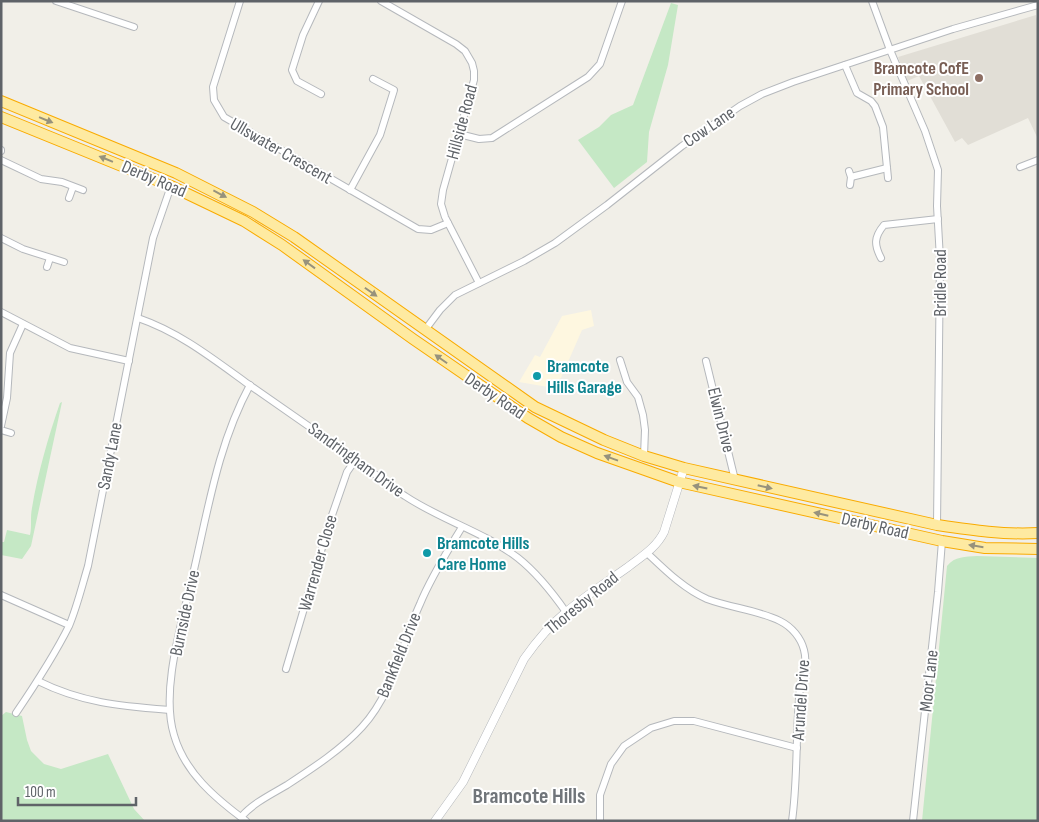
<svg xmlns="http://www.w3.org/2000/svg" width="1039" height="822" viewBox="0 0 1039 822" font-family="'Sofia Sans Condensed',sans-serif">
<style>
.commercial{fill:#fef7e0}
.education{fill:#e1ded6}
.green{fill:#c5e8c5}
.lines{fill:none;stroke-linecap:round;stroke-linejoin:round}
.minor-casing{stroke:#b5b8bc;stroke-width:8}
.tertiary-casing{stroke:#b5b8bc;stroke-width:9}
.trunk-casing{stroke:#f9ab00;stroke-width:12}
.minor{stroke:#fff;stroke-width:6}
.tertiary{stroke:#fff;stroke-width:8}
.trunk{stroke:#feeaa1;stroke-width:10}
.oneway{fill:#97927c}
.education-dot{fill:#8d6e63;stroke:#fff;stroke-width:2}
.culture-dot{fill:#0f9aa8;stroke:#fff;stroke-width:2}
.labels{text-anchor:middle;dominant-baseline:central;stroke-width:4;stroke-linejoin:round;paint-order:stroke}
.education-label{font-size:18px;font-weight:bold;fill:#785e54;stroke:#fff;text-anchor:end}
.street-label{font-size:18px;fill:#5f6368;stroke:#fff}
.culture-label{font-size:18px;font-weight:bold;fill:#0d838f;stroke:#fff;text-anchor:start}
.district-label{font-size:22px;font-weight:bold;fill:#70757a;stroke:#fff}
</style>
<rect width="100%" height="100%" fill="#f1efe8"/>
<path class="commercial" d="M 591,310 L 594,326 L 582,330 L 561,378 L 548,387 L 519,382 L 535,355 L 540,357 L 562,316 Z"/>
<path class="education" d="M 1036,15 L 1038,23 L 1038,139 L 1028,118 L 968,145 L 962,138 L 955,142 L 919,76 L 907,81 L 898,57 Z"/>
<g class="green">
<path d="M 671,3 L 678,5 L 668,65 L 649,132 L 647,162 L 614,188 L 578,140 L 599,127 L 611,115 L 633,105 Z"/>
<path d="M 62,402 L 31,546 L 22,559 L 1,555 L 1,542 L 4,542 L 7,530 L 30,535 C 32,526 30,517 32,508 C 38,472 48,438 60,403 Z"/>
<path d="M 977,556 L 1038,558 L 1038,821 L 922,821 L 947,566 C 955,556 965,557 977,556 Z"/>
<path d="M 6,712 L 22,716 L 27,740 L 31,751 L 44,764 L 61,769 L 108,754 L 134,809 L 145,821 L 1,821 L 1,716 Z"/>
</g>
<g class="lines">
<defs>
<g id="minor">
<path d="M 56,1 L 134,27"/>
<path d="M 240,1 L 213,87 L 214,100 L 224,117 L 418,229 L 431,230 L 448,223"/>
<path d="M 319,1 L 303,35 L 292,70 L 297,81 L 321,94"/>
<path d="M 381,1 L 456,44 L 465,51 L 472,63 L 474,71 L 474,80 L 443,190 L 441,204 L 445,217 L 479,283"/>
<path d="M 872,1 L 890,50 L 925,131 L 938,170 L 937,206 L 940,259 L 937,525"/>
<path d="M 845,65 L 857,93 L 871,101 L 875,106 L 883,127 L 888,178"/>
<path d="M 459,134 L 479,139 L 492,138 L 588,77 L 600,64 L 622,1"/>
<path d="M 1,151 L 1,150"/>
<path d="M 1,160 L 41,179 L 62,182 L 83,190"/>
<path d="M 1020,167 L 1038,160"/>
<path d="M 849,171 L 851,177 L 850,185"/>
<path d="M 851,177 L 887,168"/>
<path d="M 350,190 L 380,135 L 394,90 L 373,79"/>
<path d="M 69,198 L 73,187"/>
<path d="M 1,238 L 23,249 L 64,262"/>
<path d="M 881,258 C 874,245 874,237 884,225 L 938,219"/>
<path d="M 47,267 L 50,258"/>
<path d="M 1,312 L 70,348 L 129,361"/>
<path d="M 138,318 C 179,332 212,358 248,384 C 282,408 316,431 350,455 C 369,469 386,484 405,496 C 441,520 484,532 518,558 C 537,573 552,592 566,612"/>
<path d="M 425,330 L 440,310 L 455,295 L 524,261 L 555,243 L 607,205 L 682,146 L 740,106 L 762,94 L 793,82 L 953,29 L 1038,5"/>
<path d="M 620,360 L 627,382 L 638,397 L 643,415 L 645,430 L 644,456"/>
<path d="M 706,361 L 735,480"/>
<path d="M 1,426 L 7,398 L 10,353 L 23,324"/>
<path d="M 1,430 L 11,433"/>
<path d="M 647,553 C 665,570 684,589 707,599 C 731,608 758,610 780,621 C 792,627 801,638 804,650 C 807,662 804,665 802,676 C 799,687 799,702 798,714 C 796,750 797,785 792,821"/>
<path d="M 1,595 L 69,625"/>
<path d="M 286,669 L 330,521 L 347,472 L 356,459"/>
<path d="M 38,681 C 82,703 121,706 169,710"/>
<path d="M 16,713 C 35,685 54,656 69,626 C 77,607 82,586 88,566 L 153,238 L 171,186"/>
<path d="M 241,817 C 253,803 272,794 287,785 C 313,768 342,749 362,727 C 394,692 401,645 420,604 C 431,577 447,552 462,527"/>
<path d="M 246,821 C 215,798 185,773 174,735 C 160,689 183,620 193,574 C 208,510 218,444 250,385"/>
<path d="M 600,821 L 600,795 L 611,764 L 624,746 L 651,728 L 674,721 L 694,721 L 797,748"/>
<path d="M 913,821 L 938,592 L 942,541"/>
</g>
<path id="tertiary" d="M 435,821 L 463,782 L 524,659 C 536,642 549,626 565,613 C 585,596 607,582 628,567 C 642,556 656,548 664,532 L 684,468"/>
<g id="trunk">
<path d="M 1,101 L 176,173 L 253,212 L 294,237 L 535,407 L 604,440 L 644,456 L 684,468 L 937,525 C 971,530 1004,535 1038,533"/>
<path d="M 1,117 L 171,186 L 244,221 L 282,245 L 413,339 L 528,418 L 561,437 L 597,453 L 679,482 L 942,541 L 985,548 L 1038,549"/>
</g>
</defs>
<use href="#minor" class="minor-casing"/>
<use href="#tertiary" class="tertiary-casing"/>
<use href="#trunk" class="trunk-casing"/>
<use href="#minor" class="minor"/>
<use href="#tertiary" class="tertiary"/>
<use href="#trunk" class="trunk"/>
</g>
<defs><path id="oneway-solid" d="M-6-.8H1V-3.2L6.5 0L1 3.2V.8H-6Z" transform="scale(1.25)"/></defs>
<g class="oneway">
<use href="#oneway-solid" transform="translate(46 120) rotate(22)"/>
<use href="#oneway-solid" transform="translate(106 159) rotate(-158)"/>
<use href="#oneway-solid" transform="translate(220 194) rotate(28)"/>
<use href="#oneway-solid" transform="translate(309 264) rotate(-144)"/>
<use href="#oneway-solid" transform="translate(371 292) rotate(35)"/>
<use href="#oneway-solid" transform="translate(441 359) rotate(-145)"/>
<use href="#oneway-solid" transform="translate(611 458) rotate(-160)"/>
<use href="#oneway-solid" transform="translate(700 487) rotate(-168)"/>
<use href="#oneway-solid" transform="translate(765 487) rotate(13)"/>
<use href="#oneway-solid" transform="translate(821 514) rotate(-167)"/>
<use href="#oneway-solid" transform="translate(976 546) rotate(-171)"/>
</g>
<circle class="education-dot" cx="979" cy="78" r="5"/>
<g class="culture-dot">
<circle cx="537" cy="376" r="5"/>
<circle cx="427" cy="553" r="5"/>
</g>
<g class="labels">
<g class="education-label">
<text x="969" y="68">Bramcote CofE<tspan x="969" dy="21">Primary School</tspan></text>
</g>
<g class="street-label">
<text transform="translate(462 122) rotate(-75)">Hillside Road</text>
<text transform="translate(709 127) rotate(-34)">Cow Lane</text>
<text transform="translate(281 151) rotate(30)">Ullswater Crescent</text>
<text transform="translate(154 179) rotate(23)">Derby Road</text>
<text transform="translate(940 283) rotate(-90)">Bridle Road</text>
<text transform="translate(495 396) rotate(34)">Derby Road</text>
<text transform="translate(721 420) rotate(76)">Elwin Drive</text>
<text transform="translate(110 456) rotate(-79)">Sandy Lane</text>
<text transform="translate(356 460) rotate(36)">Sandringham Drive</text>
<text transform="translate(875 526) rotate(13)">Derby Road</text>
<text transform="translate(318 563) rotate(-74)">Warrender Close</text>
<text transform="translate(582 603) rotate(-39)">Thoresby Road</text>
<text transform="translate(185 613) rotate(-78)">Burnside Drive</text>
<text transform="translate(399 655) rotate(-68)">Bankfield Drive</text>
<text transform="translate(929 681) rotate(-84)">Moor Lane</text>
<text transform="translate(801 700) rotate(-86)">Arundel Drive</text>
</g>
<g class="culture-label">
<text x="547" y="366">Bramcote<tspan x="547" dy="21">Hills Garage</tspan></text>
<text x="437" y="543">Bramcote Hills<tspan x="437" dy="21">Care Home</tspan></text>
</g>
<g class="district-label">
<text x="529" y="796">Bramcote Hills</text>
</g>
</g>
<rect width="1039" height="822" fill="none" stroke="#5f6368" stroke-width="5"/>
<path d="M18 797v8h118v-8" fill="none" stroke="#5f6368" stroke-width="2.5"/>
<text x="25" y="797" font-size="15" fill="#5f6368" stroke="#ffffff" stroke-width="4" paint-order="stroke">100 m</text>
</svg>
